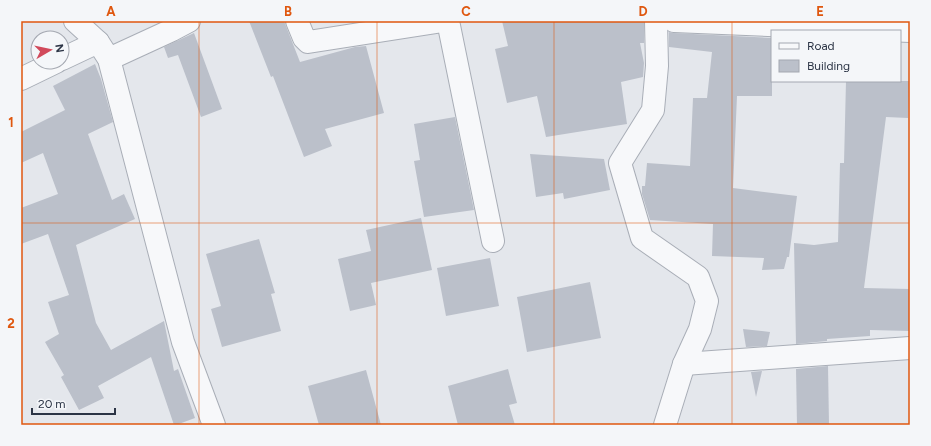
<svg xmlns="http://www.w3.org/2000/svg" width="931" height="446" viewBox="0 0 931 446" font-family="Figtree,sans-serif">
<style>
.building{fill:#bbc0ca}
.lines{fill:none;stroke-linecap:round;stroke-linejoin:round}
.street-casing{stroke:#a9aeb7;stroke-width:24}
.street{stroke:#f7f8fa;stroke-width:22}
.grid{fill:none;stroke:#df570f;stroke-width:1;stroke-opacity:0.55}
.neatline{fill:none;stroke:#df570f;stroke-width:1.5}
.grid-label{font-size:13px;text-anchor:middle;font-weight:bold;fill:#df570f}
</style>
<rect width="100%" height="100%" fill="#e4e7ec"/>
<g class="building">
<path d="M 249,21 L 284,21 L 300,62 L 355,47 L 366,46 L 384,113 L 325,129 L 332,146 L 304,157 L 273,76 L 271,77 Z"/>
<path d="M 502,21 L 644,21 L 644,43 L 640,43 L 644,63 L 643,77 L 621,82 L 627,124 L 546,137 L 537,96 L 507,103 L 495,49 L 508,46 Z"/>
<path d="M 669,32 L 673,33 L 772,38 L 772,96 L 737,96 L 733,188 L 797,196 L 789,257 L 787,257 L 784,269 L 762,270 L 764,258 L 712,256 L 713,224 L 650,220 L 642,194 L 642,186 L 645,186 L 647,163 L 690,166 L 693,98 L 707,98 L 712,52 L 669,47 Z"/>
<path d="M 194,33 L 222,109 L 201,117 L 178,55 L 168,58 L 164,47 Z"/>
<path d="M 95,64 L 101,79 L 113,122 L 88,134 L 112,200 L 124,194 L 135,219 L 76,245 L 96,323 L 111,350 L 164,321 L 174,371 L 178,369 L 195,418 L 176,425 L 174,425 L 151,357 L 98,386 L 104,398 L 79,410 L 61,377 L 64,375 L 45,342 L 59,334 L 48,302 L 69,295 L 48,234 L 21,244 L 21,208 L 58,194 L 43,153 L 21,163 L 21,132 L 65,110 L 53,86 Z"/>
<path d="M 846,81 L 909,81 L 908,118 L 886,117 L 864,288 L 910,289 L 910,331 L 870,330 L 870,336 L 827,339 L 827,341 L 796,344 L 794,243 L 814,245 L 838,242 L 840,163 L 844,163 Z"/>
<path d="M 455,117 L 474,210 L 424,217 L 414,161 L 420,160 L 414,124 Z"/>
<path d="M 530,154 L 604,159 L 610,190 L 564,199 L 563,193 L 536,197 Z"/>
<path d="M 421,218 L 432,270 L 371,283 L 376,305 L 350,311 L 338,259 L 371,251 L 366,230 Z"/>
<path d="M 259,239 L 275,293 L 271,294 L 281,331 L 222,347 L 211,309 L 221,306 L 206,254 Z"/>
<path d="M 490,258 L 499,306 L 446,316 L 437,268 Z"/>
<path d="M 590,282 L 601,338 L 527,352 L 517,297 Z"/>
<path d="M 743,329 L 770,332 L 767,346 L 746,347 Z"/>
<path d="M 828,366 L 829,425 L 797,425 L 796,369 Z"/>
<path d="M 508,369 L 517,403 L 509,405 L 515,425 L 458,425 L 448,386 Z"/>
<path d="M 366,370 L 381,425 L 319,425 L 308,386 Z"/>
<path d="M 762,371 L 756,397 L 751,372 Z"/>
</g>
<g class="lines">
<defs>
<g id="street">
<path d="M 75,21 L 98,42 L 109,59 L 183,342 L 214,425"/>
<path d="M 297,21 L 304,38 L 308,42 L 443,21"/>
<path d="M 448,21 L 493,241"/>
<path d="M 656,21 L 657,66 L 653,110 L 620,163 L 642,238 L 698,277 L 707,301 L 700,329 L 684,364 L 665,425"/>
<path d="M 674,21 L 910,31"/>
<path d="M 62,59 L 98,42"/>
<path d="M 109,59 L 172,30 L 189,21"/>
<path d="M 21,79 L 56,62"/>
<path d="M 684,364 L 910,348"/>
</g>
</defs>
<use href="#street" class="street-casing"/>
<use href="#street" class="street"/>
</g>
<path class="grid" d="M 199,21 L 199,425M 377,21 L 377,425M 554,21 L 554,425M 732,21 L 732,425M 21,223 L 910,223"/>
<rect width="931" height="446" fill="none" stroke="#f4f6f9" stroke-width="44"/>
<rect x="771" y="30" width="130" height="52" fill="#f4f6f9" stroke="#a4a8b1"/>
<rect x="779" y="43" width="20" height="6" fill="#f7f8fa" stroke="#a4a8b1"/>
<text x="807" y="50" font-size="12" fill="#2b3445">Road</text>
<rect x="779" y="60" width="20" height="12" fill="#bbc0ca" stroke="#a4a8b1"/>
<text x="807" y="70" font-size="12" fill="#2b3445">Building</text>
<g transform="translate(50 50) rotate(81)"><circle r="19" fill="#f4f6f9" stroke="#a4a8b1"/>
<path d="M0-3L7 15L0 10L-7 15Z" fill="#d1495b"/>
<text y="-6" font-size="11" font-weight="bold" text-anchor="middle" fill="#2b3445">N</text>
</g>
<path d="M32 408v6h83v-6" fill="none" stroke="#2b3445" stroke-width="2"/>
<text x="38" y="408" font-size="12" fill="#2b3445" stroke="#f4f6f9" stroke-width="3" paint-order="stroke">20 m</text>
<rect x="22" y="22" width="887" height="402" class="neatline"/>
<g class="grid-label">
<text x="111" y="16">A</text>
<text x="288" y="16">B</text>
<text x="466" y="16">C</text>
<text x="643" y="16">D</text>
<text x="820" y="16">E</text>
<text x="11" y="127">1</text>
<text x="11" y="328">2</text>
</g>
</svg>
